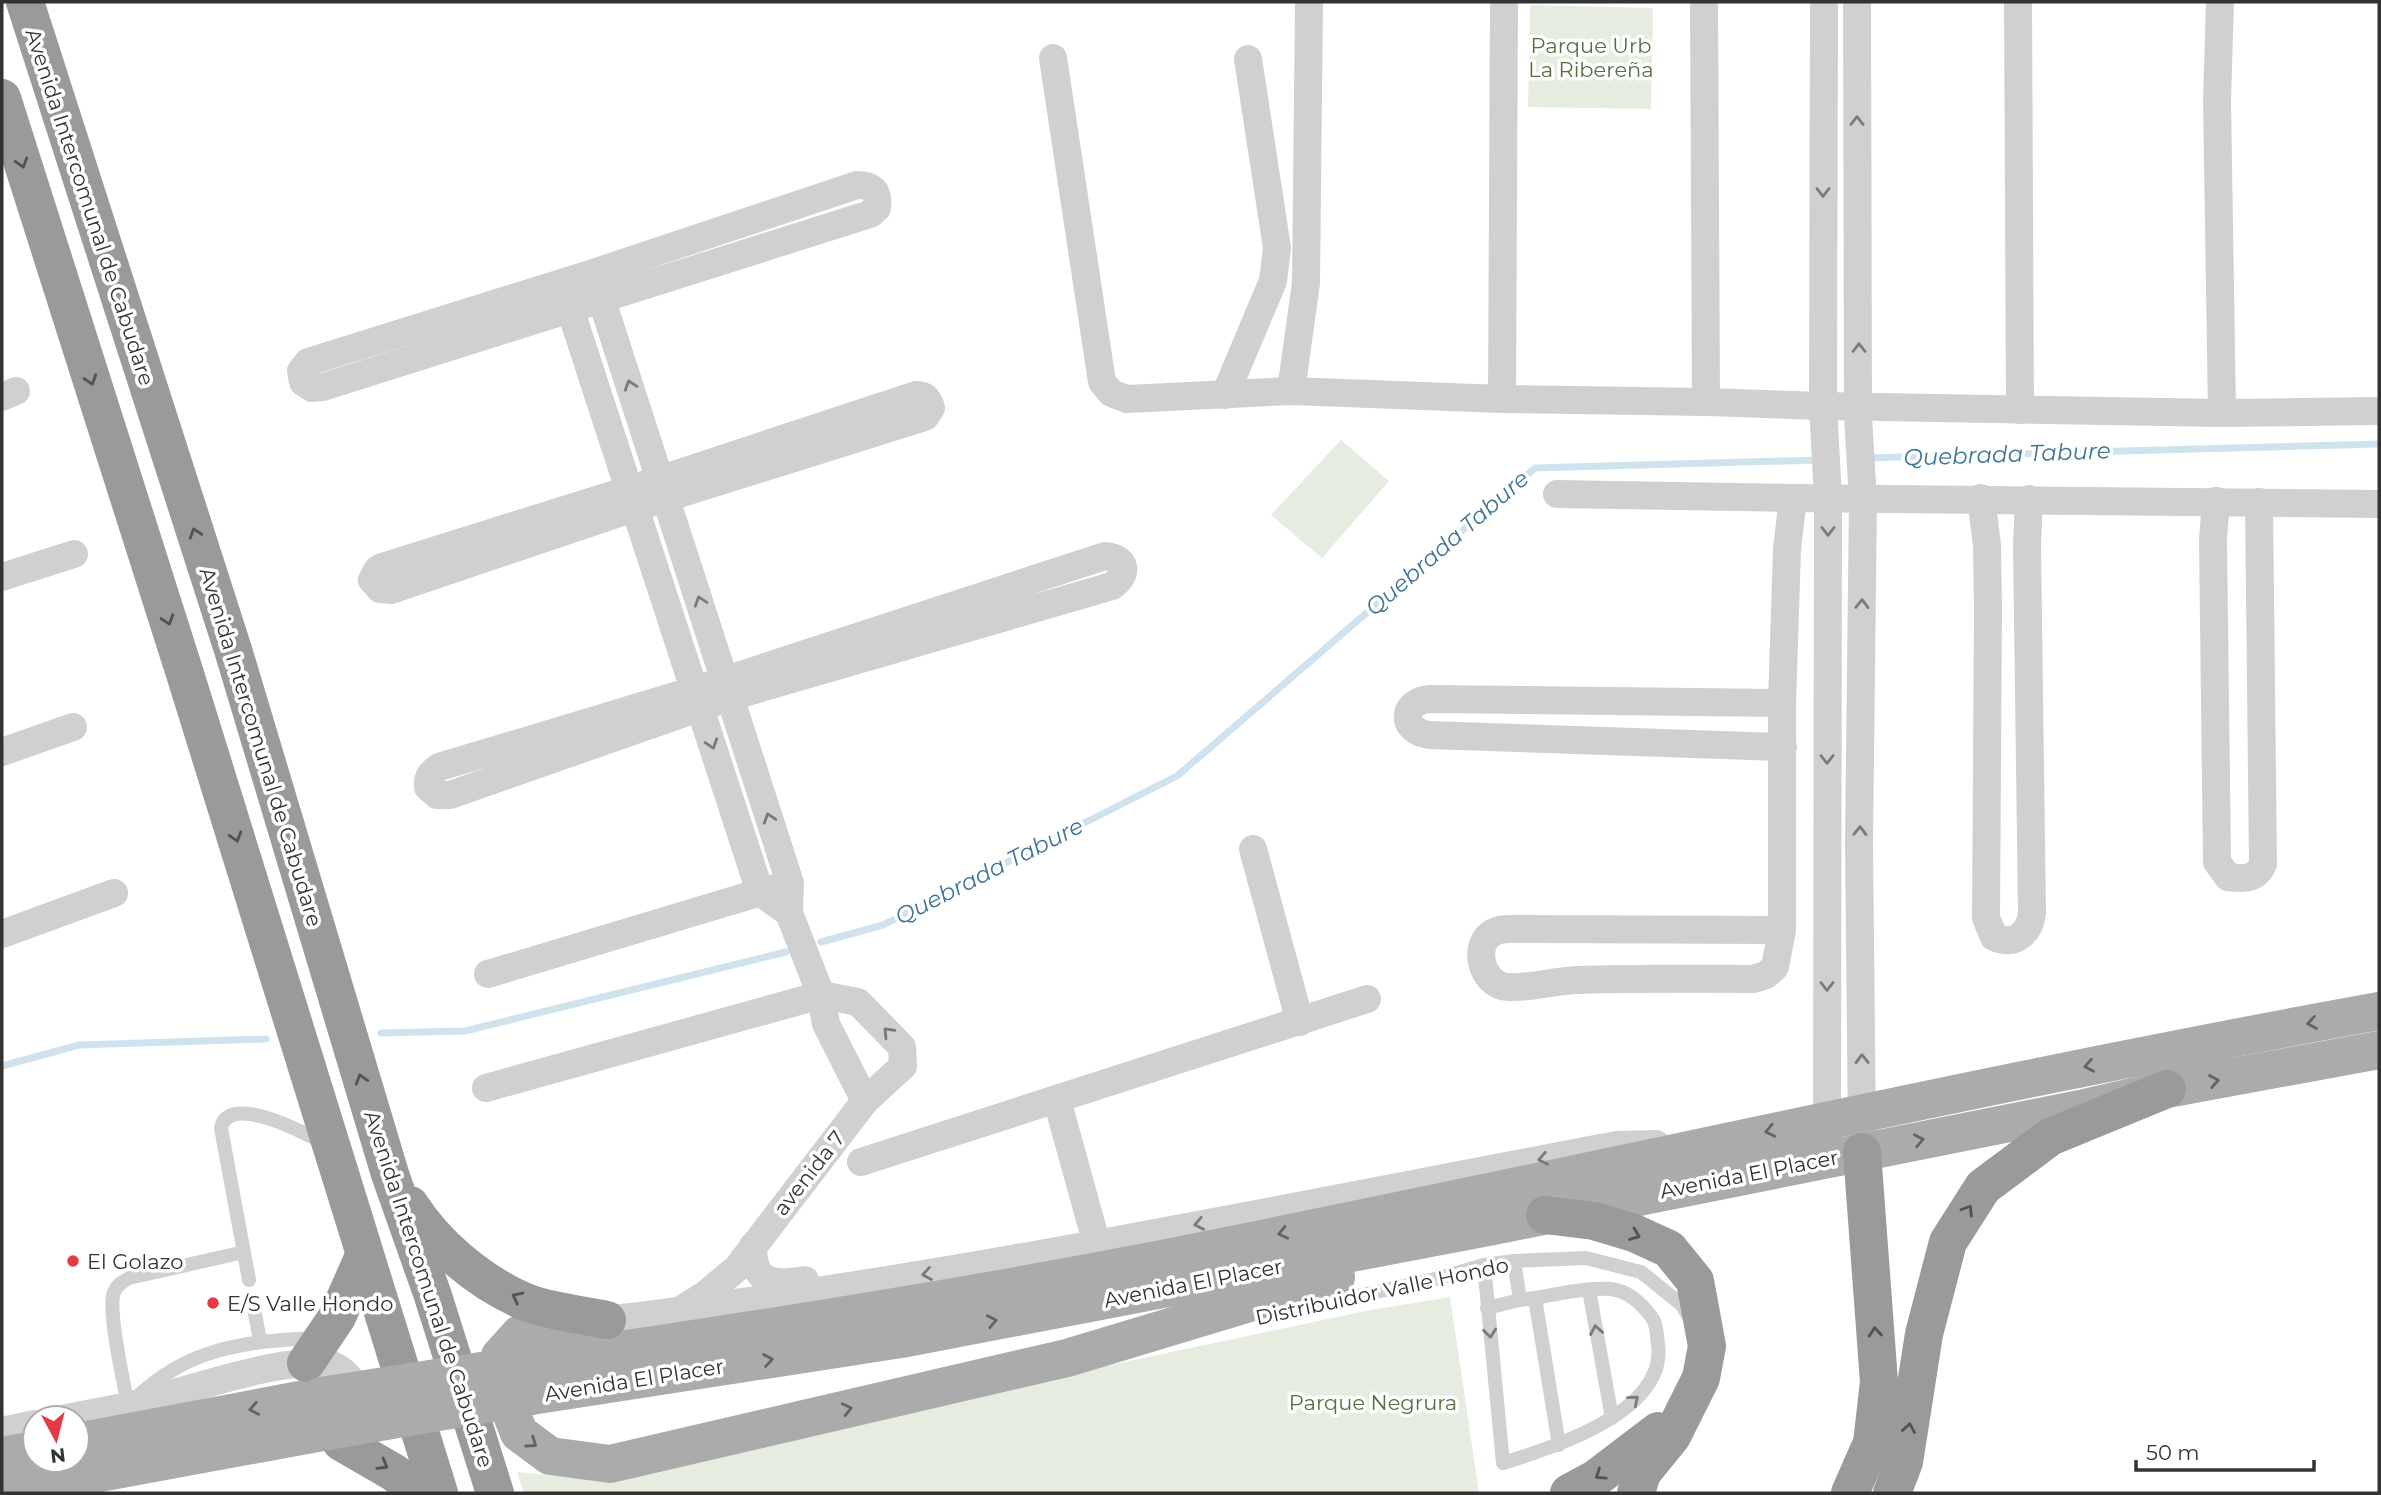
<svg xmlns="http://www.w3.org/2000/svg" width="2381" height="1495" viewBox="0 0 2381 1495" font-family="Montserrat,sans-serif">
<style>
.green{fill:#e6ecdf}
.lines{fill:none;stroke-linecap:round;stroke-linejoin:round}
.stream{stroke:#cfe2ee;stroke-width:7}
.lane{stroke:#d0d0d0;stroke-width:14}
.street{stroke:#d0d0d0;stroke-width:28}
.primary{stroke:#ababab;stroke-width:38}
.highway{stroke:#9a9a9a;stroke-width:38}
.primary-bridge{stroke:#ababab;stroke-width:38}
.oneway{stroke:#7a7a7a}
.oneway2{stroke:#525252}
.oneway3{stroke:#636363}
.poi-dot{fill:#e63946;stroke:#fff;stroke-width:2.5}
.labels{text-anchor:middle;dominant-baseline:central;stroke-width:7;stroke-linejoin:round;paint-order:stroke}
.park-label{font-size:21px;fill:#56703f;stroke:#fff}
.street-label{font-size:21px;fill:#333;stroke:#fff}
.poi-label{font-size:21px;fill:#333;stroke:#fff;text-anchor:start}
.water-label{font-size:23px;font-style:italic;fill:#3f7597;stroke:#fff}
</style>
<rect width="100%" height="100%" fill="#fff"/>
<g class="green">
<path d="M 1530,5 L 1653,8 L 1651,109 L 1528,107 Z"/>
<path d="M 1341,440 L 1389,481 L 1322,558 L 1271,515 Z"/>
<path d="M 1450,1297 L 1479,1493 L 524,1493 L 517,1472 L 576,1478 L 1370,1310 Z"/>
</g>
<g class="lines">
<g class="stream">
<path d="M 1866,458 L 2379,444"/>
<path d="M 821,942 L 883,925 L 1177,776 L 1535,468 L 1819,460"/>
<path d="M 381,1033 L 465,1031 L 786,952"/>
<path d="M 2,1066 L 79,1045 L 266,1039"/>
</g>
<g class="lane">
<path d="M 1484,1265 L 1503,1463 C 1552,1448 1667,1412 1658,1345 C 1657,1336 1657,1326 1653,1319 C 1643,1305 1629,1291 1611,1289 C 1581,1287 1549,1297 1520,1300 L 1514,1261"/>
<path d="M 249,1280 L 221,1128 C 228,1092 306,1133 324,1144"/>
<path d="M 1589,1290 L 1612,1418"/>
<path d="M 1535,1298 L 1559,1445"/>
<path d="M 1487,1308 L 1520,1300"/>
<path d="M 254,1309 L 260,1340"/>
<path d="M 1271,1315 L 1435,1279 L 1484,1265 L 1514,1261 L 1586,1258 L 1641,1272 L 1682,1305 L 1689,1317"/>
<path d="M 134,1400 C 187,1347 247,1341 318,1338"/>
<path d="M 128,1406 C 124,1383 107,1310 114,1292 C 117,1285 122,1282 129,1278 L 244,1252"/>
</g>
<g class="street">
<path d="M 1704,2 L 1706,402"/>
<path d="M 1824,2 L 1823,406 L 1828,498 L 1827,1140"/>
<path d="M 1857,2 L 1858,416 L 1863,500 L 1859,843 L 1862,1133"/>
<path d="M 2018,2 L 2020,410"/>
<path d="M 2220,2 L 2217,100 L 2222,413"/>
<path d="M 1053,58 L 1102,382 L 1111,393 L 1127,399 L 1291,391 L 1502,399 L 1706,402 L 1823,406 L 2222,413 L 2379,411"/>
<path d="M 857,185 C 873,185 879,191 877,208 L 870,214 L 323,387 L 312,388 L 303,382 L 301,371 L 308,362 L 593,273 Z"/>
<path d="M 595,279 L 790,883 L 789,913 L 821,995 L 826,1024 L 865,1101"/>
<path d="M 564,290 L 760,892 L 789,913"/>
<path d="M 1291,391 L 1306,283 L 1309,2"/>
<path d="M 916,395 C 925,395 929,400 931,408 L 925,417 L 634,508 L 391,590 L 380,589 L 372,580 L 377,570 L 382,567 L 628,490 Z"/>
<path d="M 1225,395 L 1273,281 L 1277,248 L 1248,59"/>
<path d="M 2,397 L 16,391"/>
<path d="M 1502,399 L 1504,2"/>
<path d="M 1557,494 L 1793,498"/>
<path d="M 1981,498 L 1987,545 L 1988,609 L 1986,918 L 1994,937 C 2014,947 2030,933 2032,913 L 2027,545 L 2029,499"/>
<path d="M 2216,501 L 2213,539 L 2217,862 L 2228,877 C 2243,879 2256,880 2263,864 L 2259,502"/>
<path d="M 1105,556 C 1127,558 1129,574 1112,586 L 730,697 L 450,795 L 437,795 L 428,787 C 427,777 431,773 439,767 L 695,690 Z"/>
<path d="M 2,577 L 74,554"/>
<path d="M 1782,703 L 1787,549 L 1793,498 L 2379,504"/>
<path d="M 2,752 L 73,727"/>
<path d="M 1253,849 L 1300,1022"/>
<path d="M 1782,930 L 1510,929 C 1505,929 1498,930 1494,932 C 1471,943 1481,986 1508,987 C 1531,988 1554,981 1577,980 C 1635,978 1694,979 1753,979 L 1766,975 L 1775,967 L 1782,930 L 1782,703 L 1430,699 C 1402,701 1399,730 1429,735 L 1783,747"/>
<path d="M 2,934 L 114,893"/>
<path d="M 488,974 L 778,887"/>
<path d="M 486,1088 L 821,995 L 858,1002 L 902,1047 L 903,1066 L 865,1101 L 737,1268 L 706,1294 L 682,1309"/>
<path d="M 1057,1100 L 1097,1245"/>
<path d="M 861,1162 L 1367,999"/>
<path d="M 753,1246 C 753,1285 774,1285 805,1280"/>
<path d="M 607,1320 C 946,1279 1281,1208 1617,1145 L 1656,1144"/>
<path d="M 66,1418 C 87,1414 108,1410 129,1406 C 172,1395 295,1352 332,1365 C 349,1372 359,1389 362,1406"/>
<path d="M 2,1431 L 35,1424"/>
</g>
<g class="primary">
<path d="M 590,1321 L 553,1323 L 520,1334 L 500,1356 L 501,1387 L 519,1433 L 550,1456 L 610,1464 L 1067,1358 L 1336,1277"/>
<path d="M 526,1364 C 726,1335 926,1304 1125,1266 C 1544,1185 1959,1087 2379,1011"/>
<path d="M 531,1396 L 901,1339 L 1493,1226 L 2080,1109 L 2167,1089 L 2379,1050"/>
<path d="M 77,1442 L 321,1396"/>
<path d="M 2,1456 L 35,1450"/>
<path d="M 2,1491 L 328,1431"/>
</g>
<g class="highway">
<path d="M 25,2 L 234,653 L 390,1174 L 433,1296 L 495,1493"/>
<path d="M 2,98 L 186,677 L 439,1493"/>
<path d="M 410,1205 C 436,1245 477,1280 521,1300 C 541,1310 583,1315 607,1320"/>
<path d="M 1545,1215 L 1594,1221 L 1634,1233 L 1669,1249 L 1695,1281 L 1707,1346 L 1701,1378 L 1672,1436 L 1642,1473 L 1636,1493"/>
<path d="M 306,1363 L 337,1317 L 364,1256"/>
<path d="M 341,1442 L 393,1472 L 422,1493"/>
<path d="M 1569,1493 L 1595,1479 L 1658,1431"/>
<path d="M 1850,1493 L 1872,1443 L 1879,1382 L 1862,1152"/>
<path d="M 1892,1493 L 1904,1462 L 1924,1334 L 1948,1242 L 1983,1187 L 2050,1137 L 2167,1089"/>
</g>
<g class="primary-bridge">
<path d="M 321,1396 L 526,1364"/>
<path d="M 328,1431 L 531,1396"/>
</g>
</g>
<defs><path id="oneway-chevron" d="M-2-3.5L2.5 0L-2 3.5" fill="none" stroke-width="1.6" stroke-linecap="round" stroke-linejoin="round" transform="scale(1.75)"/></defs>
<g class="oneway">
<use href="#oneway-chevron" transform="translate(1857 121) rotate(-90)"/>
<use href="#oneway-chevron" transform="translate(1823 192) rotate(90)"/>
<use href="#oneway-chevron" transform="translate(1859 348) rotate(-90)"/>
<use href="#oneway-chevron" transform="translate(630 385) rotate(-108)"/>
<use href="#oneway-chevron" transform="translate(1828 531) rotate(90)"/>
<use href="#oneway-chevron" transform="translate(700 601) rotate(-108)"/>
<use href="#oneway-chevron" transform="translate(1862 604) rotate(-89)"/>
<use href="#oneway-chevron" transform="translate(712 744) rotate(72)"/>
<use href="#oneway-chevron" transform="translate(1827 759) rotate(90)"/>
<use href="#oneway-chevron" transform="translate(769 818) rotate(-108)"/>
<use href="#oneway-chevron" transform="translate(1860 831) rotate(-89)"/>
<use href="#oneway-chevron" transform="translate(1827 986) rotate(90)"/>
<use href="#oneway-chevron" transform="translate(888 1032) rotate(-134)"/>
<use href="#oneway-chevron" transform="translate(1862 1059) rotate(-91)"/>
<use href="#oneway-chevron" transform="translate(1543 1159) rotate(169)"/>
<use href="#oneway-chevron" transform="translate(1199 1224) rotate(169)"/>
<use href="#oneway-chevron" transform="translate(927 1274) rotate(171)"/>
<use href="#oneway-chevron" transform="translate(1596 1330) rotate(-100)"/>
<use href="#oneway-chevron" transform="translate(1490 1333) rotate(84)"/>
<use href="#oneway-chevron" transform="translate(1634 1400) rotate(-40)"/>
</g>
<g class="oneway2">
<use href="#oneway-chevron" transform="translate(22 163) rotate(73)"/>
<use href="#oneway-chevron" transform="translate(91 380) rotate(72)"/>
<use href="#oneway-chevron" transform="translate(195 533) rotate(-108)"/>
<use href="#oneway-chevron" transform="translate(168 620) rotate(72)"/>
<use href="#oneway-chevron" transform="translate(236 837) rotate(73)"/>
<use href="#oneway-chevron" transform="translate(361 1079) rotate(-107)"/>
<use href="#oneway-chevron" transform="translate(1968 1210) rotate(-58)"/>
<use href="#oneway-chevron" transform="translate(1635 1235) rotate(21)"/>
<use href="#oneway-chevron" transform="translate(517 1297) rotate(-153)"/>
<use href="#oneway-chevron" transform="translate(1875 1332) rotate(-95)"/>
<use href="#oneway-chevron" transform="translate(1909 1428) rotate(-81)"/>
<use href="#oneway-chevron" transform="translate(383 1465) rotate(31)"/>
<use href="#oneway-chevron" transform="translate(1600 1475) rotate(146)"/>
</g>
<g class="oneway3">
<use href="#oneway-chevron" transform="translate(2312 1023) rotate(170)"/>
<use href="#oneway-chevron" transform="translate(2089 1066) rotate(169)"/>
<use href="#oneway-chevron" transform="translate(2214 1081) rotate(-10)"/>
<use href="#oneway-chevron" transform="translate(1770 1131) rotate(168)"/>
<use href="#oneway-chevron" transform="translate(1919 1140) rotate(-11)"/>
<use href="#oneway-chevron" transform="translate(1283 1233) rotate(168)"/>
<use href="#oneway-chevron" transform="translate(992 1321) rotate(-11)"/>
<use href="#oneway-chevron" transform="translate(768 1360) rotate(-9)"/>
<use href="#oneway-chevron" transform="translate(254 1409) rotate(169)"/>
<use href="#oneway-chevron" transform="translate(847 1409) rotate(-13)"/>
<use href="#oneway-chevron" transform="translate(532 1443) rotate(35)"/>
</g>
<g class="poi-dot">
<circle cx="73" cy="1261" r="7"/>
<circle cx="213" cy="1303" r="7"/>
</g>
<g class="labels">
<g class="park-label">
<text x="1591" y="45">Parque Urb<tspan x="1591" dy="24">La Ribereña</tspan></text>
<text x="1373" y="1402">Parque Negrura</text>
</g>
<g class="street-label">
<text transform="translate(90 207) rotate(72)">Avenida Intercomunal de Cabudare</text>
<text transform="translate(261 747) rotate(73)">Avenida Intercomunal de Cabudare</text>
<text transform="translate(809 1173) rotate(-52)">avenida 7</text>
<text transform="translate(1749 1174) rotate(-11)">Avenida El Placer</text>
<text transform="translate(1193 1283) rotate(-11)">Avenida El Placer</text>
<text transform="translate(429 1289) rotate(72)">Avenida Intercomunal de Cabudare</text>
<text transform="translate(1382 1291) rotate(-12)">Distribuidor Valle Hondo</text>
<text transform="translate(634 1380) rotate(-9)">Avenida El Placer</text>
</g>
<g class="poi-label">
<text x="87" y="1261">El Golazo</text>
<text x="227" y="1303">E/S Valle Hondo</text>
</g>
<g class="water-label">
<text transform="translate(2007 454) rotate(-2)">Quebrada Tabure</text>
<text transform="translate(1447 543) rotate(-41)">Quebrada Tabure</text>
<text transform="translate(989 871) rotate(-27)">Quebrada Tabure</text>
</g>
</g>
<rect width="2381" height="1495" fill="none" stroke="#333333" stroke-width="7"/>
<g transform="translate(56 1439) rotate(173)"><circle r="33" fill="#ffffff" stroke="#adadad" stroke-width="2"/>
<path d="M0-5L12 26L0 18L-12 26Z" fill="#e63946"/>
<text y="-10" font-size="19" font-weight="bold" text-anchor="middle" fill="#333333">N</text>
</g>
<path d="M2136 1460v10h178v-10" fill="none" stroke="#333333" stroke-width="3.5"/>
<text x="2146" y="1460" font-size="21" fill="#333333" stroke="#ffffff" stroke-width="5" paint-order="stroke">50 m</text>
</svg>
